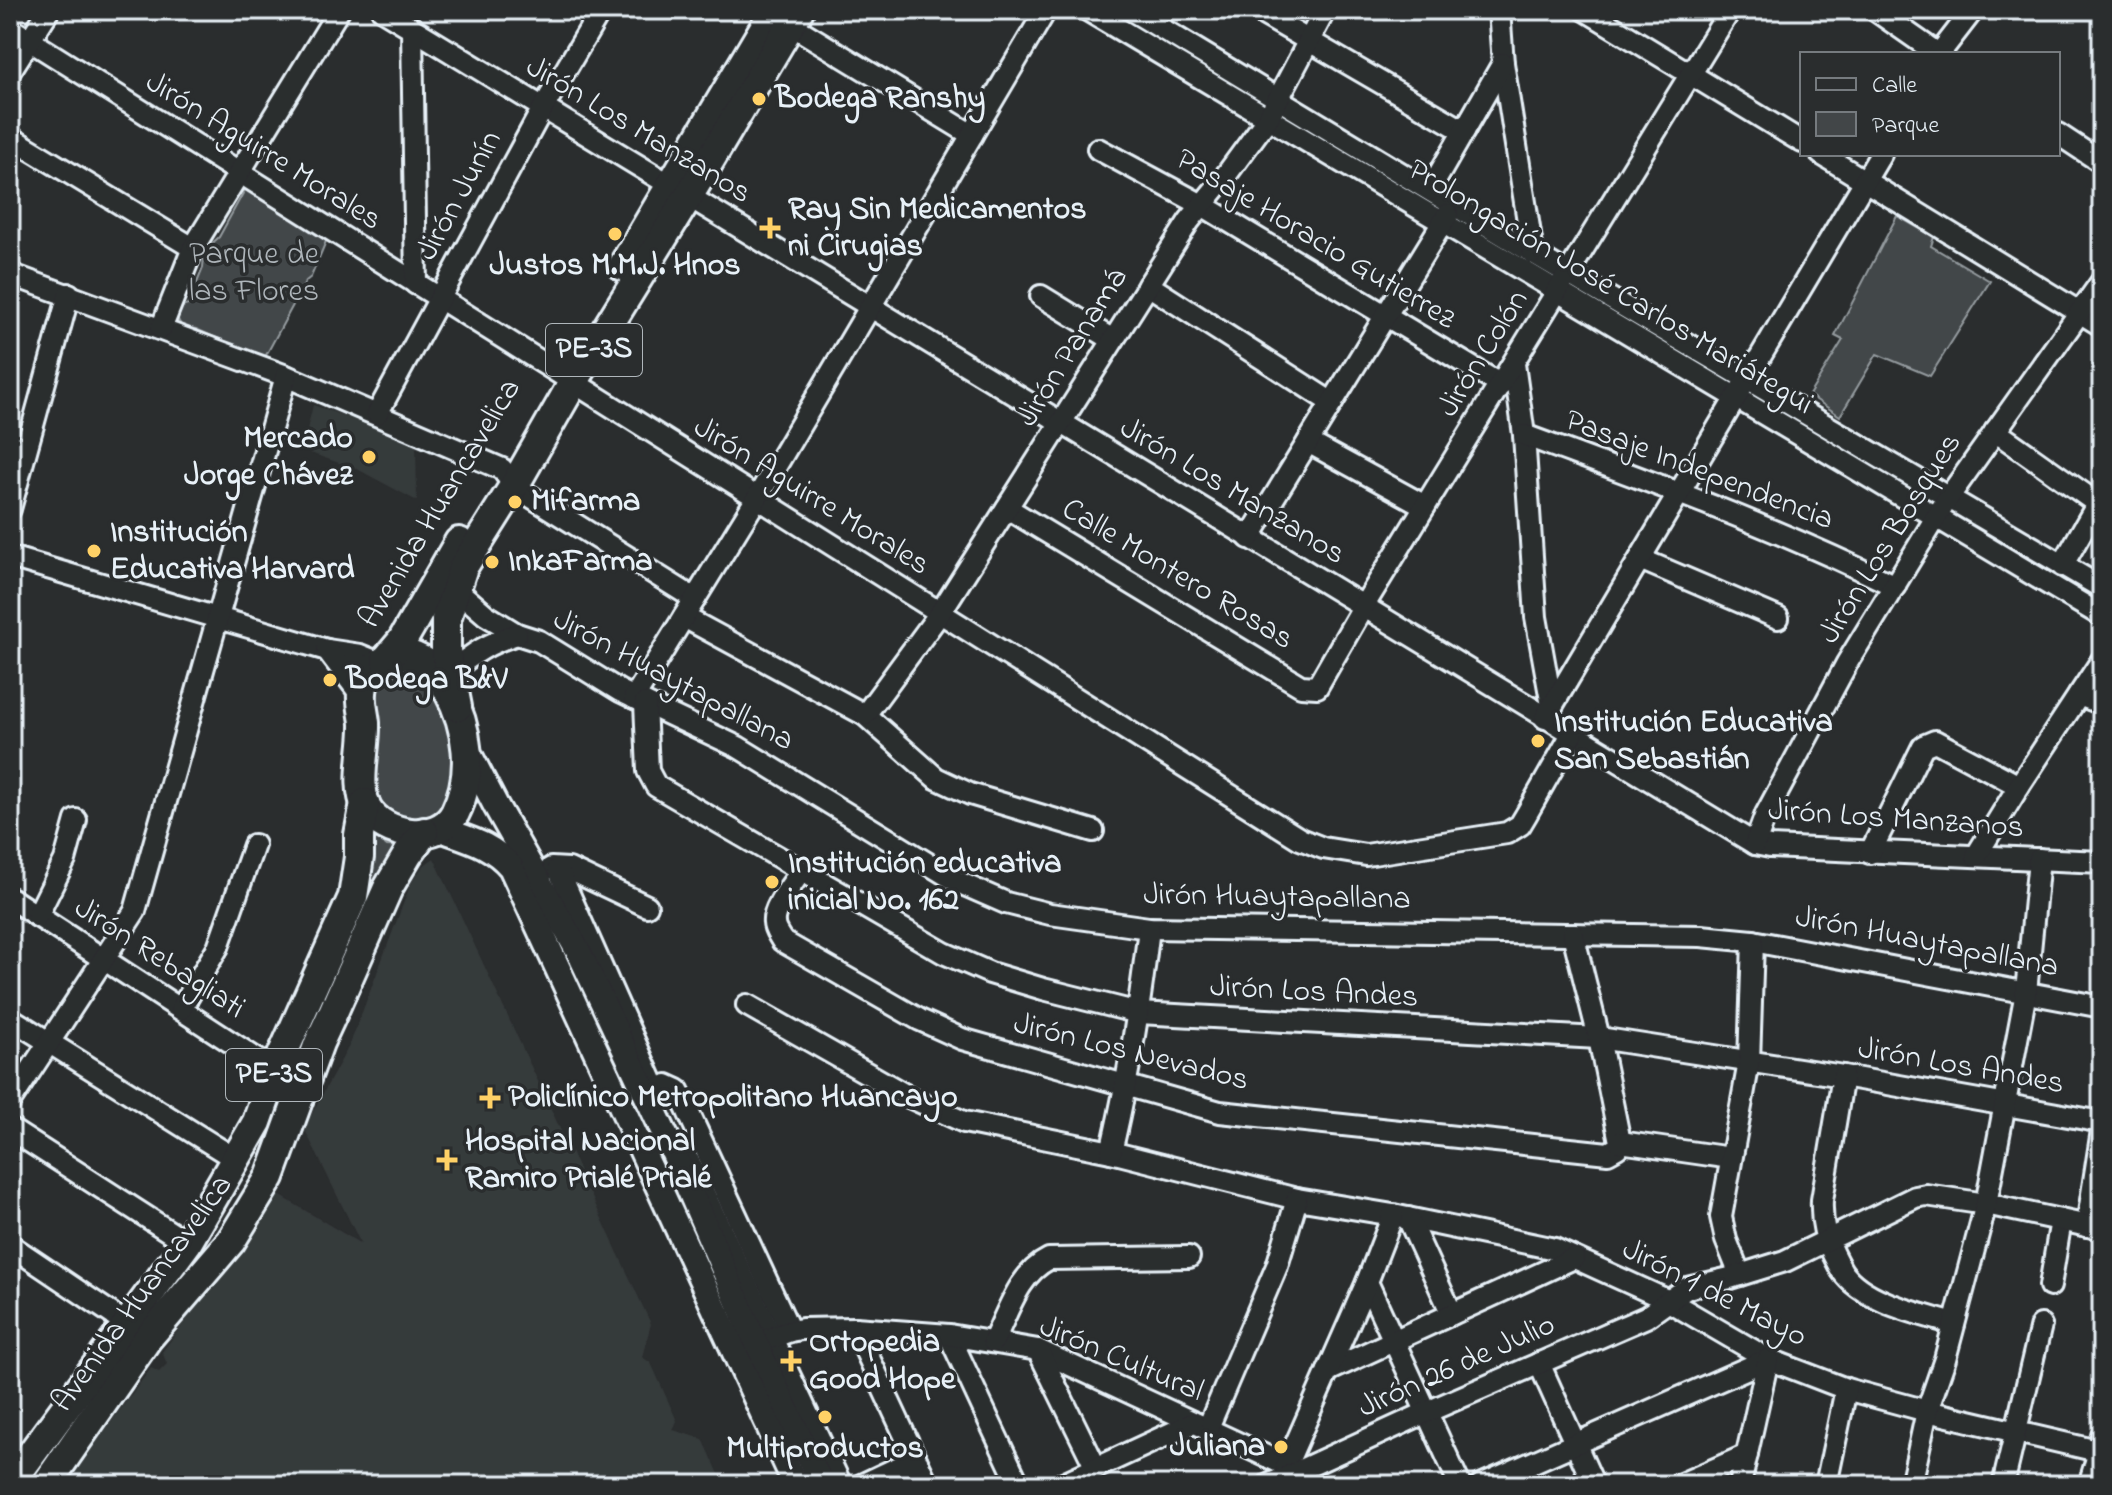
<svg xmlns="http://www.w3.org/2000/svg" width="2112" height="1495" viewBox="0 0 2112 1495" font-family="'Indie Flower',sans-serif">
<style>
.built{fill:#363a3b}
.green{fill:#424648;stroke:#959ca0;stroke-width:2}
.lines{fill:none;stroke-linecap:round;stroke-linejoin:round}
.minor-casing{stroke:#e8f1f8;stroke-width:26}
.major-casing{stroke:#e8f1f8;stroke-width:30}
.highway-casing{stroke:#e8f1f8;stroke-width:34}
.minor{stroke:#2a2d2e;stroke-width:20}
.major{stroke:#2a2d2e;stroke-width:24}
.highway{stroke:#2a2d2e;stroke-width:28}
.poi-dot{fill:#ffd166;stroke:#2a2d2e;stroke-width:3}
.labels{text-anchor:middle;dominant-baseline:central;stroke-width:7;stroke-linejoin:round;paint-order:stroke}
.shield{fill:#2a2d2e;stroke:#afb6bb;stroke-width:2}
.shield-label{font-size:30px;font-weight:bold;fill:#e8f1f8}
.poi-label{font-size:32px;font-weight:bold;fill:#e8f1f8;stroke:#2a2d2e;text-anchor:start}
.street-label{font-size:32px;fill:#e8f1f8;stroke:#2a2d2e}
.park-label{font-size:32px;fill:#aeb5ba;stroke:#2a2d2e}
</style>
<rect width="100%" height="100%" fill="#2a2d2e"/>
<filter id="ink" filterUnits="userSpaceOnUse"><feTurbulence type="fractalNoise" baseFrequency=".0125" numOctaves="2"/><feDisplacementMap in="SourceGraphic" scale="16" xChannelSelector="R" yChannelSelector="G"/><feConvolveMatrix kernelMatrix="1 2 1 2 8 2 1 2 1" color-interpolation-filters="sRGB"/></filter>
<g filter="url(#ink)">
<g class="built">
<path d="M 313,405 L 388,431 L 416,443 L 417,501 L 359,470 L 302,450 Z"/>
<path d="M 434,858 L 651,1324 L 642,1357 L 651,1363 L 677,1421 L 673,1430 L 703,1439 L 724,1485 L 64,1485 L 151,1368 L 159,1372 L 167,1364 L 162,1352 L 253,1230 L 276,1193 L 361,1244 L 304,1128 L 350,1044 L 411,883 L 423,866 Z"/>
</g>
<g class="green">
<path d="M 247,186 L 327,239 L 311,277 L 306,281 L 264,359 L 196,329 L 182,327 L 177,318 L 182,307 L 188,305 L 203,268 L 204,255 L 207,248 L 219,237 Z"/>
<path d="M 1897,216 L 1934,237 L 1931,246 L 1990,281 L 1930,376 L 1877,354 L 1840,416 L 1809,395 L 1843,340 L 1835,336 Z"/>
<path d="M 395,665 L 418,670 L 438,696 L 455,736 L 454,792 L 435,818 L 397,822 L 374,796 L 376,727 L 372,701 L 381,671 Z"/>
<path d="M 367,830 L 387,846 L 404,847 L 328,999 L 324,993 Z"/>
</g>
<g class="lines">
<defs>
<g id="minor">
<path d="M 382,10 L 1755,844 L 1770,847 L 2102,862"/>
<path d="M 1087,10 L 2102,616"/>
<path d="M 1131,10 L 1533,253 L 2102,588"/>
<path d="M 1256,10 L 1464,131"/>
<path d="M 1499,10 L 1503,63 L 1533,253"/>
<path d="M 1585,10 L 1802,142"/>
<path d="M 1875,10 L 1938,54"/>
<path d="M 780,18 L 972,135"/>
<path d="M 10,28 L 1300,839 L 1323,848 L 1366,855 L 1507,833 L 1520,825 L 1526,815 L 1572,734"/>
<path d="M 412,28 L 416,284"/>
<path d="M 1939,54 L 1973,10"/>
<path d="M 10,71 L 49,10"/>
<path d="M 2058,134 L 2102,163"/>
<path d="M 10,137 L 193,248"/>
<path d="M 1098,149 L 1202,205 L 1501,385"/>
<path d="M 1821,154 L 2102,326"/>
<path d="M 1430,190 L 1503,63"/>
<path d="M 10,274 L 286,376 L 502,469 L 514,486 L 695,599"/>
<path d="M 1148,285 L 1332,403"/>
<path d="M 1041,296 L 1113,340"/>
<path d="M 161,329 L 193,248 L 339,10"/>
<path d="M 1514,364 L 1524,435 L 1536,617 L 1552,706"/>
<path d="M 377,414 L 543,108 L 601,10"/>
<path d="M 1995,431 L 2098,504"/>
<path d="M 1524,435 C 1649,481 1775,527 1895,586"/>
<path d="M 1308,442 L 1425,506"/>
<path d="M 1007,508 L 1301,686 L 1317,687 L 1363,607 L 1730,10"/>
<path d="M 10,509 L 69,294"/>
<path d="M 1249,538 L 1448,214"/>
<path d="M 10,557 L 327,650 L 360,655 L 380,663"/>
<path d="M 1640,559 L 1778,618"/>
<path d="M 2062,566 L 2102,496"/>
<path d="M 449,583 L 486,615 L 517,634 L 539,641 L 620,691 L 738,747 L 958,882 L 1006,903 L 1050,914 L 1149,928 L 1701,936 L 1753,941 L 2102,1007"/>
<path d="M 684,617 L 865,715 L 936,778 L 970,794 L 1093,831"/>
<path d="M 327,650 L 361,695"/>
<path d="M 451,672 C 473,653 489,643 517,634"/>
<path d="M 2079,695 L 2102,704"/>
<path d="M 634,698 L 757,498 L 1046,10"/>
<path d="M 645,703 L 648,771 L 656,786 L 944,953 L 990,973 L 1043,989 L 1139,1013 L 1599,1038 L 1843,1076 L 2102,1122"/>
<path d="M 865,715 L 940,613 L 1189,221 L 1221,182 L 1268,118 L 1325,10"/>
<path d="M 1545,718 L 1881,154"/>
<path d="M 1755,844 L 1766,814 L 1847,663 L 1948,498 L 2102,281"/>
<path d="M 1870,853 L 1923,746 L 1935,741 L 2019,786"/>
<path d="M 1976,856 L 2019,786 L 2102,660"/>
<path d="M 551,868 L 569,869 L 647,906"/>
<path d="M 558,869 L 657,1092"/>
<path d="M 801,871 C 793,884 772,908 774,923 C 774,930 779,935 782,941 L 920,1020 L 962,1039 L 1220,1112 L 1608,1153 L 1617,1148 L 1620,1142 L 1599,1038 L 1573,934"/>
<path d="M 10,898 L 275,1071"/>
<path d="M 37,916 L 65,860 L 76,820"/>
<path d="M 747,1005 L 909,1097 L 964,1122 L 1111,1152 L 1297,1199 L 1393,1215 L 1555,1249 L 1667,1300 L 1768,1359 L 1846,1389 L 1927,1411 L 2102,1452"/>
<path d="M 181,1009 L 218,947 L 254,845"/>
<path d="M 10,1018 L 237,1160"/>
<path d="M 1843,1076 L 1822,1200 C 1821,1220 1824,1236 1833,1254 C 1836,1260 1839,1266 1842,1271 C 1863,1302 1920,1314 1954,1324"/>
<path d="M 656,1089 L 667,1085 L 678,1090 L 790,1331"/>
<path d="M 10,1102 L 135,911 L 286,376"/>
<path d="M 10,1129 L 187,1243"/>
<path d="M 1620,1142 L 1731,1158"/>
<path d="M 1111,1152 C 1129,1077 1140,1004 1149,928"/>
<path d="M 689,1161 L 841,1485"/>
<path d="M 1408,1218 L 1452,1314"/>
<path d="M 2087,1226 L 2102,1130"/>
<path d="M 10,1245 L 136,1330"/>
<path d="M 1740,1275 L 1726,1240 L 1721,1217 L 1749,1062 L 1753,941"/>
<path d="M 1367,1282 L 1460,1485"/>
<path d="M 2050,1286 L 2061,1220"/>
<path d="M 855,1328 L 928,1485"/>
<path d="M 949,1335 L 1019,1485"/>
<path d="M 760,1342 L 790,1331 L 802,1329 L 855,1328 L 949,1335 L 1038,1350 L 1298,1471 L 1305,1485"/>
<path d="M 993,1342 C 1008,1313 1018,1274 1049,1259 L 1189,1257"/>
<path d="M 1038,1350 L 1096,1468"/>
<path d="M 1539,1363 L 1594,1485"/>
<path d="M 1328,1371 L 1574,1258"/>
<path d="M 1207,1430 L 1277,1266 L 1297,1199"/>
<path d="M 1286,1466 L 1367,1282 L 1393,1215"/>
<path d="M 861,1485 L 916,1459"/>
<path d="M 1059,1485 L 1193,1423"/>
<path d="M 1268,1485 L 1427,1412 L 1646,1317 L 1687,1288 L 1730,1278 L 1785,1261 L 1915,1197 L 1926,1195 L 1986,1204 L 2102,1229"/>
<path d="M 1481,1485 L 1768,1359"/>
<path d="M 1679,1485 L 1747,1455"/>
<path d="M 1740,1485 L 1768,1359"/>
<path d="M 1826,1485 L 1846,1389"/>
<path d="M 1911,1485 L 1927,1411 L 1945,1359 L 1986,1204 L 2026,992 L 2039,859"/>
<path d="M 2003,1485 L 2041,1325"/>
<path d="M 2089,1485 L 2099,1452 L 2102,1436"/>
</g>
<g id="major">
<path d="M 467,750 L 496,806 L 580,954 L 675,1156 L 756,1344 L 822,1485"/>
<path d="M 438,828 C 467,839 490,843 511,867 L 796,1485"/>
</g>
<g id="highway">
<path d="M 623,266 L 775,10"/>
<path d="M 409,655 C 429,661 438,672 448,690 C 468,727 475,773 455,813 C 438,845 383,836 367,808 C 355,786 366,748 365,723 C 364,713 361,704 362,693 C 362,687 364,681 367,676 C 375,662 393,656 409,655 Z"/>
<path d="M 386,660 L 402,641 L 459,542"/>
<path d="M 457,707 L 446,651 L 446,619 L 463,567 L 514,486 L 573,383 L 688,197 L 799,10"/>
<path d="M 10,1483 L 187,1243 L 257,1122 L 275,1071 L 353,897 L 359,857 L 359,835 L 365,803"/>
<path d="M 46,1485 L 147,1339 L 231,1241 L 270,1177 L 319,1043 L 331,1017 L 388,888 L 408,854 L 424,832"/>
</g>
</defs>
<use href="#minor" class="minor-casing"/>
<use href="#major" class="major-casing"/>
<use href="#highway" class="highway-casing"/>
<use href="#minor" class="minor"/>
<use href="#major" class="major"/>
<use href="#highway" class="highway"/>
</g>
</g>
<g class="poi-dot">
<circle cx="759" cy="99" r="8"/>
<path d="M766 216h8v8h8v8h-8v8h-8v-8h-8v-8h8z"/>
<circle cx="615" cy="234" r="8"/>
<circle cx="369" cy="457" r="8"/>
<circle cx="515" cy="502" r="8"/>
<circle cx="94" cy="551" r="8"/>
<circle cx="492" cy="562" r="8"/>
<circle cx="330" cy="680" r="8"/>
<circle cx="1538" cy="741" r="8"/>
<circle cx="772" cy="882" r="8"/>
<path d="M486 1086h8v8h8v8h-8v8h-8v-8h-8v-8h8z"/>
<path d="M443 1148h8v8h8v8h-8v8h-8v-8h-8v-8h8z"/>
<path d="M787 1349h8v8h8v8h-8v8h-8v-8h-8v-8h8z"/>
<circle cx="825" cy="1417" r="8"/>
<circle cx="1281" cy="1447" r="8"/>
</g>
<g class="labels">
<g class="shield">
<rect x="546" y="324" width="96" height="52" rx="6"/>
<rect x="226" y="1049" width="96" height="52" rx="6"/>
</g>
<g class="shield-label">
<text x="594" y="350">PE-3S</text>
<text x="274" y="1075">PE-3S</text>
</g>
<g class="poi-label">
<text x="775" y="99">Bodega Ranshy</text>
<text x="788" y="210">Ray Sin Medicamentos<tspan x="788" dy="37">ni Cirugias</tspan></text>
<text x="615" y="266" text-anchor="middle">Justos M.M.J. Hnos</text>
<text x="353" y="439" text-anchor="end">Mercado<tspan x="353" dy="37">Jorge Chávez</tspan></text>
<text x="531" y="502">Mifarma</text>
<text x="110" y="533">Institución<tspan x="110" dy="37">Educativa Harvard</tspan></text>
<text x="508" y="562">InkaFarma</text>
<text x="346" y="680">Bodega B&amp;V</text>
<text x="1554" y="723">Institución Educativa<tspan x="1554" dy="37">San Sebastián</tspan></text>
<text x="788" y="864">Institución educativa<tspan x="788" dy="37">inicial No. 162</tspan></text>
<text x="508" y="1098">Policlínico Metropolitano Huancayo</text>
<text x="465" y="1142">Hospital Nacional<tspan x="465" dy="37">Ramiro Prialé Prialé</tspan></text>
<text x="809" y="1343">Ortopedia<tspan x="809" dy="37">Good Hope</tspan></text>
<text x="1265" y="1447" text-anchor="end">Juliana</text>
<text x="825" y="1449" text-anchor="middle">Multiproductos</text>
</g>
<g class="street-label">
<text transform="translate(638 131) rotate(31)">Jirón Los Manzanos</text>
<text transform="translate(263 152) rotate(32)">Jirón Aguirre Morales</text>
<text transform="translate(460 196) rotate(-61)">Jirón Junín</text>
<text transform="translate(1315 240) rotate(31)">Pasaje Horacio Gutierrez</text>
<text transform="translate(1610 288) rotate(31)">Prolongación José Carlos Mariátegui</text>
<text transform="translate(1073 348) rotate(-58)">Jirón Panamá</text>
<text transform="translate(1484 354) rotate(-58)">Jirón Colón</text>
<text transform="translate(1699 471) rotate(21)">Pasaje Independencia</text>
<text transform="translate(1232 492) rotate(31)">Jirón Los Manzanos</text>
<text transform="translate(811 497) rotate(32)">Jirón Aguirre Morales</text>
<text transform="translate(441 504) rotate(-59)">Avenida Huancavelica</text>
<text transform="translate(1891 539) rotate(-58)">Jirón Los Bosques</text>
<text transform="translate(1177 575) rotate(31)">Calle Montero Rosas</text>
<text transform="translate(673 681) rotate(28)">Jirón Huaytapallana</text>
<text transform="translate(1896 820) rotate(4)">Jirón Los Manzanos</text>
<text transform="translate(1277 898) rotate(1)">Jirón Huaytapallana</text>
<text transform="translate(1927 943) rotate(11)">Jirón Huaytapallana</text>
<text transform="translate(159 959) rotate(33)">Jirón Rebagliati</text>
<text transform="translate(1314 993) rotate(3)">Jirón Los Andes</text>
<text transform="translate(1131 1053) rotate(14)">Jirón Los Nevados</text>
<text transform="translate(1961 1067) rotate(10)">Jirón Los Andes</text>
<text transform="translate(143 1294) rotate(-54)">Avenida Huancavelica</text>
<text transform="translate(1714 1294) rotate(27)">Jirón 1 de Mayo</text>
<text transform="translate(1121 1360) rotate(23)">Jirón Cultural</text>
<text transform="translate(1457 1367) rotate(-24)">Jirón 26 de Julio</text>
</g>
<g class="park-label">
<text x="254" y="255">Parque de<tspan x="254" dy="37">las Flores</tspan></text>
</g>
</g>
<rect width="2112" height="1495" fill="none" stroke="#2a2d2e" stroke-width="40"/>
<rect x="20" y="20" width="2072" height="1455" fill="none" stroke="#e8f1f8" stroke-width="3" filter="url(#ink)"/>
<rect x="1800" y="52" width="260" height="104" fill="#2a2d2e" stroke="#767b7f" stroke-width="2"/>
<rect x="1816" y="78" width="40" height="12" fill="#2a2d2e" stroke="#767b7f" stroke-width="2"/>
<text x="1872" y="92" font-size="24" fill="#e8f1f8">Calle</text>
<rect x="1816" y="112" width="40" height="24" fill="#424648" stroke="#767b7f" stroke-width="2"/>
<text x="1872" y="132" font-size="24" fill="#e8f1f8">Parque</text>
</svg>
